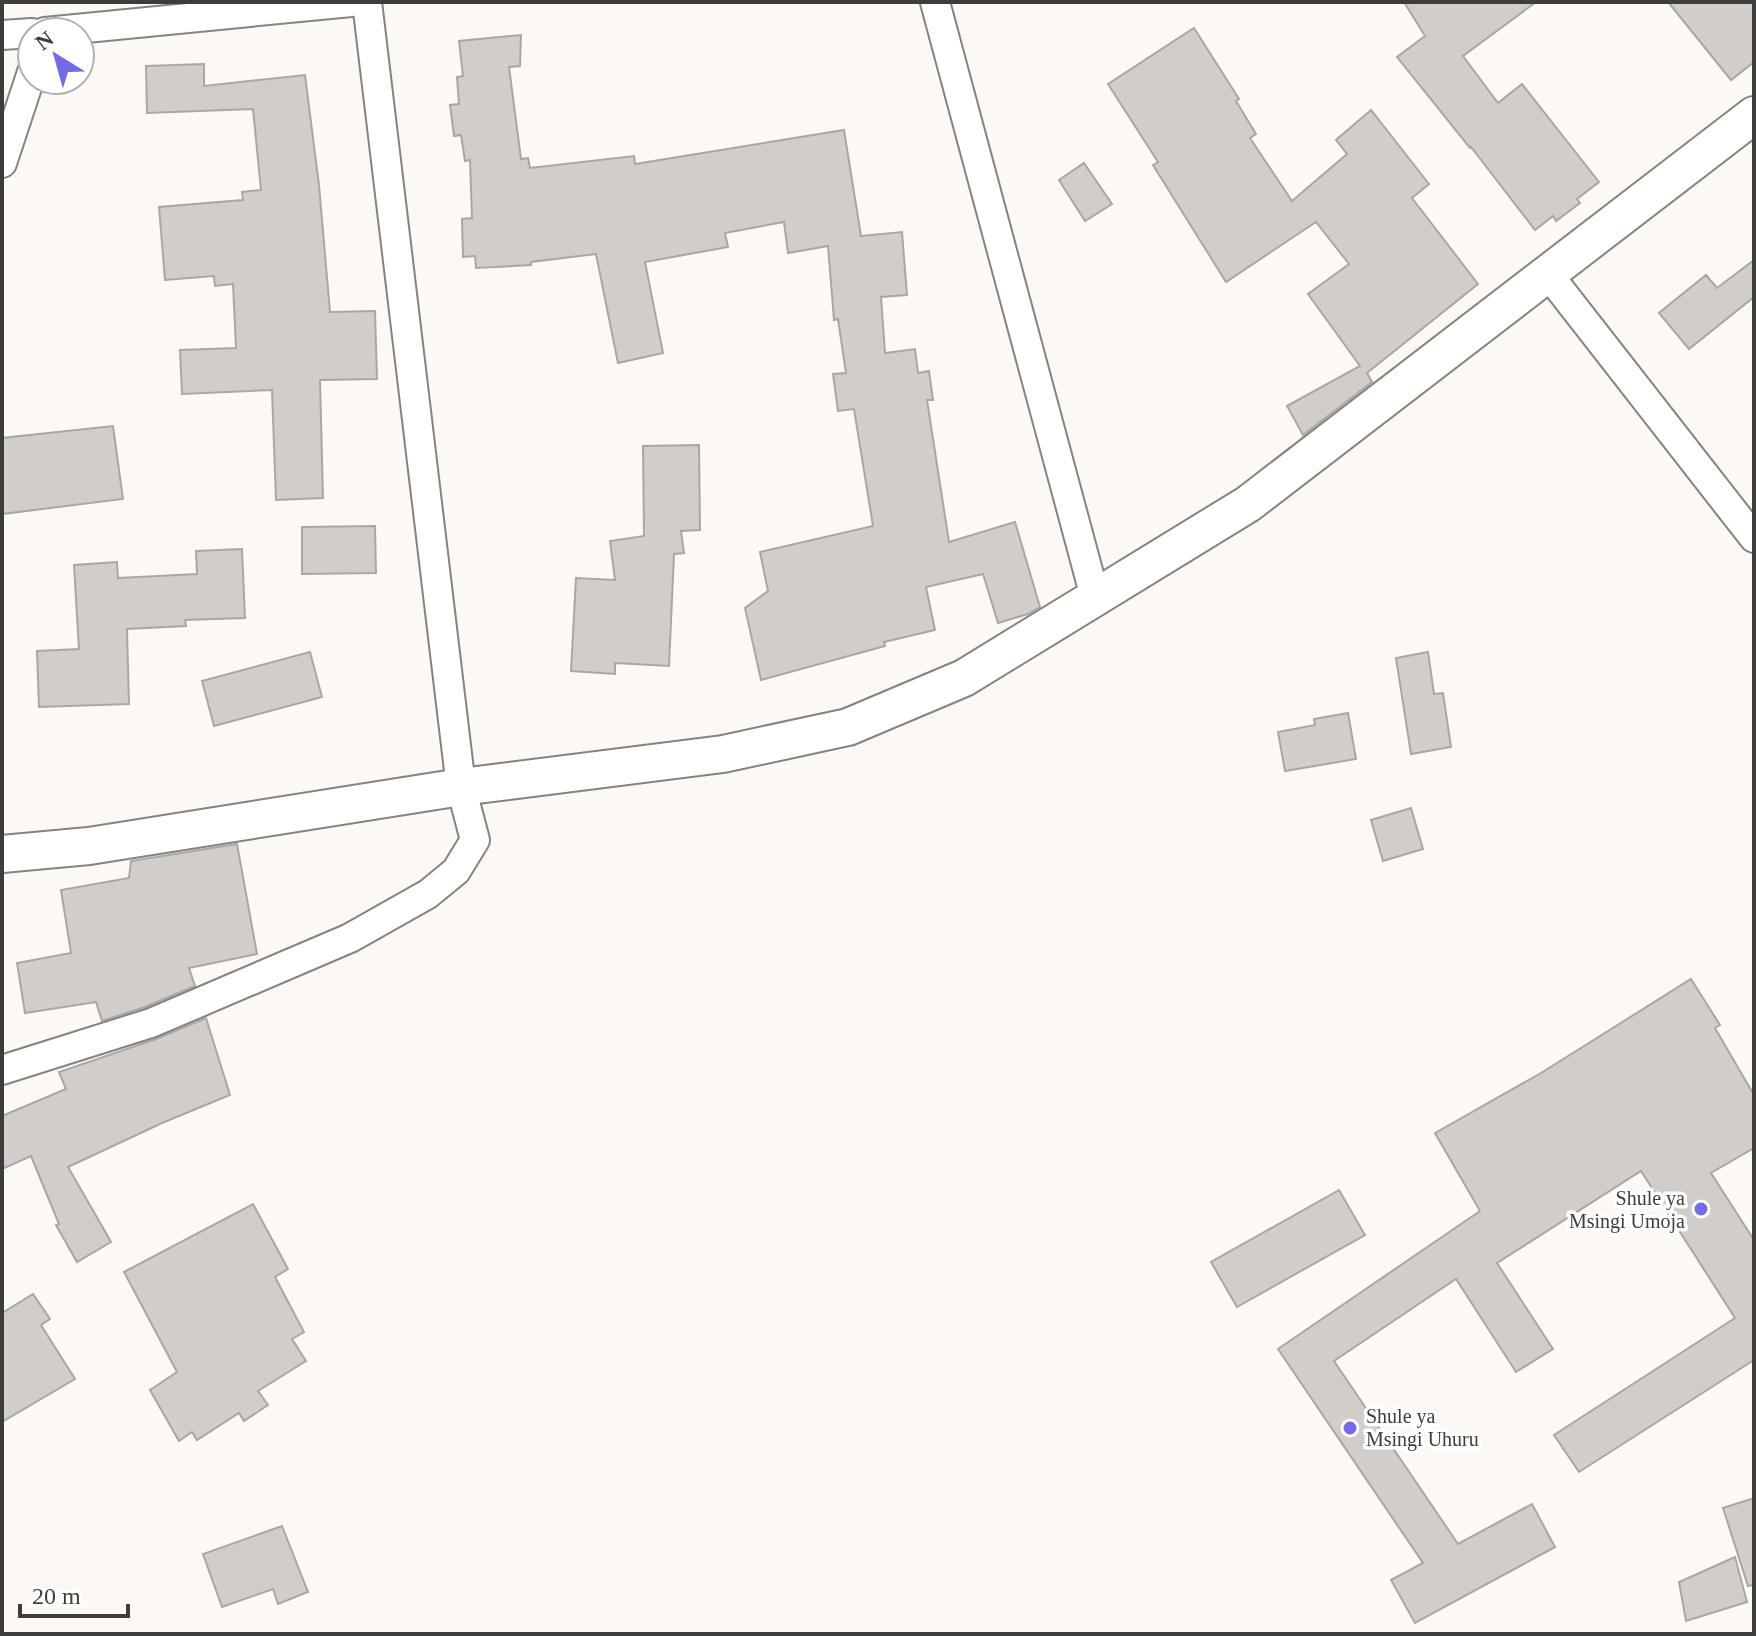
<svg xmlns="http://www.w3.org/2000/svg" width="1756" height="1636" viewBox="0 0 1756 1636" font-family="Georgia,serif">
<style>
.building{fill:#d1cdca;stroke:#aaa7a3;stroke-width:2}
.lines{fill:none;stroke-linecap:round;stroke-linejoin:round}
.minor-casing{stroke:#86837f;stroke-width:32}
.tertiary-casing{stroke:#86837f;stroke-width:40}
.minor{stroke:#fff;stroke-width:28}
.tertiary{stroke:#fff;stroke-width:36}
.poi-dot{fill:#746ae5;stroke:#fff;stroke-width:3}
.labels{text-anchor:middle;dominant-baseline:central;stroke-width:7;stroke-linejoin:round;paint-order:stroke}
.poi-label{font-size:20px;fill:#3e3d3b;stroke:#fff;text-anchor:end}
</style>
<rect width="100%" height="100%" fill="#fcf9f5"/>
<g class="building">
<path d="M 1404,2 L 1536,2 L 1463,56 L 1498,103 L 1522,84 L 1599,182 L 1577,199 L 1580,203 L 1556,221 L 1553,216 L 1535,230 L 1471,147 L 1470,148 L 1397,57 L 1425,36 Z"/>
<path d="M 1668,2 L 1754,2 L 1754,62 L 1731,80 Z"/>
<path d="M 1194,28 L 1239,99 L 1236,101 L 1256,134 L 1250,138 L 1292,201 L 1347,154 L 1336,140 L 1371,110 L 1429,184 L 1412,198 L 1478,284 L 1367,373 L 1372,382 L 1303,435 L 1287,406 L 1360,366 L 1308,294 L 1349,264 L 1316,222 L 1226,282 L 1153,165 L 1158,162 L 1108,84 Z"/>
<path d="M 521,35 L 520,66 L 509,67 L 521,159 L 528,158 L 530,168 L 634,156 L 635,164 L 844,130 L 861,236 L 902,232 L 907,295 L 881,297 L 885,353 L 915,349 L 918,373 L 929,371 L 933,400 L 927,400 L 949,542 L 1015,522 L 1040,607 L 1028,614 L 998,623 L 983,574 L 926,587 L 935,630 L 884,642 L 885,646 L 761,680 L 745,608 L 768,591 L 760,552 L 873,526 L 854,409 L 838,411 L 833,374 L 846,373 L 838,319 L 834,320 L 828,246 L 788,253 L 784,222 L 725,233 L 728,247 L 645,262 L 663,353 L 618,363 L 596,254 L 531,262 L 531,265 L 476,268 L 475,256 L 463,257 L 462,219 L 472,218 L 470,160 L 465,161 L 461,135 L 454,136 L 450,105 L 459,104 L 457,77 L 463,76 L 459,41 Z"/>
<path d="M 204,64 L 204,86 L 305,75 L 319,185 L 330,312 L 375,311 L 377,379 L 320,380 L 323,498 L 276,500 L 272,390 L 182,394 L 180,350 L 236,348 L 233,284 L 215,286 L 214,276 L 165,280 L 159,207 L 243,200 L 242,192 L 261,190 L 253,109 L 147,113 L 146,66 Z"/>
<path d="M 1084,163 L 1112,204 L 1085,221 L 1059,180 Z"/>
<path d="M 1754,260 L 1754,297 L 1689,349 L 1659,313 L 1706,275 L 1717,288 Z"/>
<path d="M 113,426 L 123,499 L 2,514 L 2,438 Z"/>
<path d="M 699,445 L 700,530 L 681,531 L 684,553 L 674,554 L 669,666 L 615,663 L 615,674 L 571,671 L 576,578 L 615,580 L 610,541 L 644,536 L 643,446 Z"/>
<path d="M 375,526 L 376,573 L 302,574 L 302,527 Z"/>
<path d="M 242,549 L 245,618 L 185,620 L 186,626 L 127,629 L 129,704 L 39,707 L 37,651 L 79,649 L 74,565 L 117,562 L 118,578 L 197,574 L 196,551 Z"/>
<path d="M 310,652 L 322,697 L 214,726 L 202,681 Z"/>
<path d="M 1428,652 L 1434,694 L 1443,693 L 1451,747 L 1411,754 L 1396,658 Z"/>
<path d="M 1348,713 L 1356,759 L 1285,771 L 1278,732 L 1315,725 L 1314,719 Z"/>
<path d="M 1411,808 L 1423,849 L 1383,861 L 1371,820 Z"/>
<path d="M 237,844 L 257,954 L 189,968 L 195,986 L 145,1007 L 102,1021 L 96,1002 L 25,1013 L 17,963 L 71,953 L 61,890 L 129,878 L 131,861 Z"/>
<path d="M 1691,979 L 1720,1025 L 1715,1028 L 1754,1095 L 1754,1148 L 1711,1173 L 1754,1240 L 1754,1360 L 1579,1472 L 1554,1435 L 1735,1318 L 1641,1171 L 1497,1263 L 1553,1349 L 1516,1372 L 1456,1279 L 1334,1361 L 1458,1544 L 1532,1504 L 1555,1547 L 1415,1623 L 1391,1580 L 1423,1563 L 1278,1349 L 1480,1211 L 1435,1133 L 1541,1073 Z"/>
<path d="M 206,1018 L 230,1095 L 162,1123 L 68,1167 L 111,1242 L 77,1262 L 56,1225 L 59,1224 L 31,1156 L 2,1169 L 2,1116 L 66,1089 L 59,1072 L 156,1039 Z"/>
<path d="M 1339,1190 L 1365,1235 L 1237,1307 L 1211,1262 Z"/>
<path d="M 253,1204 L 288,1269 L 275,1277 L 304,1332 L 292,1339 L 306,1361 L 258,1391 L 268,1405 L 244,1421 L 239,1413 L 197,1440 L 192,1432 L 179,1441 L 150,1390 L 177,1372 L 124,1272 Z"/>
<path d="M 33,1294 L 50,1319 L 41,1325 L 75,1379 L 2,1422 L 2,1313 Z"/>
<path d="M 1754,1498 L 1754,1585 L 1748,1586 L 1723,1508 Z"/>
<path d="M 282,1526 L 308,1592 L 278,1604 L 273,1589 L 222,1607 L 203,1554 Z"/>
<path d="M 1735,1557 L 1747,1602 L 1686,1621 L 1679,1582 Z"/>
</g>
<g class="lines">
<defs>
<g id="minor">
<path d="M 935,2 L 1095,597"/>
<path d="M 45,32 L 351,2"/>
<path d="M 2,35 L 32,33"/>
<path d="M 2,163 L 32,72"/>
<path d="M 1548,274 L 1754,538"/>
<path d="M 2,1070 L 151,1023 L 350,938 L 428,894 L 456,871 L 475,840 L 461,787 L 367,2"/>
</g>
<path id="tertiary" d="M 2,854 L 89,846 L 461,787 L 723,754 L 848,727 L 964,678 L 1248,504 L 1754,115"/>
</defs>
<use href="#minor" class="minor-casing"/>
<use href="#tertiary" class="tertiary-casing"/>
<use href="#minor" class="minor"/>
<use href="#tertiary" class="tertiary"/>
</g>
<g class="poi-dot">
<circle cx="1701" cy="1209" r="8"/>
<circle cx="1350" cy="1428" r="8"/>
</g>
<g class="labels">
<g class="poi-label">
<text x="1685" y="1198">Shule ya<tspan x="1685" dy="23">Msingi Umoja</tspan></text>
<text x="1366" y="1416" text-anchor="start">Shule ya<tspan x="1366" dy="23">Msingi Uhuru</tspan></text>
</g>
</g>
<rect width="1756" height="1636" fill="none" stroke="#3e3d3b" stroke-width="8"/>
<g transform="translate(56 56) rotate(323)"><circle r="38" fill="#ffffff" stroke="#b2b1b1" stroke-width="2"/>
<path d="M0-6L14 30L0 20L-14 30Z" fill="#746ae5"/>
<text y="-12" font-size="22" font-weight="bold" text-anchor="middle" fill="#3e3d3b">N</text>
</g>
<path d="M20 1604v12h108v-12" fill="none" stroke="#3e3d3b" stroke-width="4"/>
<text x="32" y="1604" font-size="24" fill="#3e3d3b" stroke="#ffffff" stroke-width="6" paint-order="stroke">20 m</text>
</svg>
